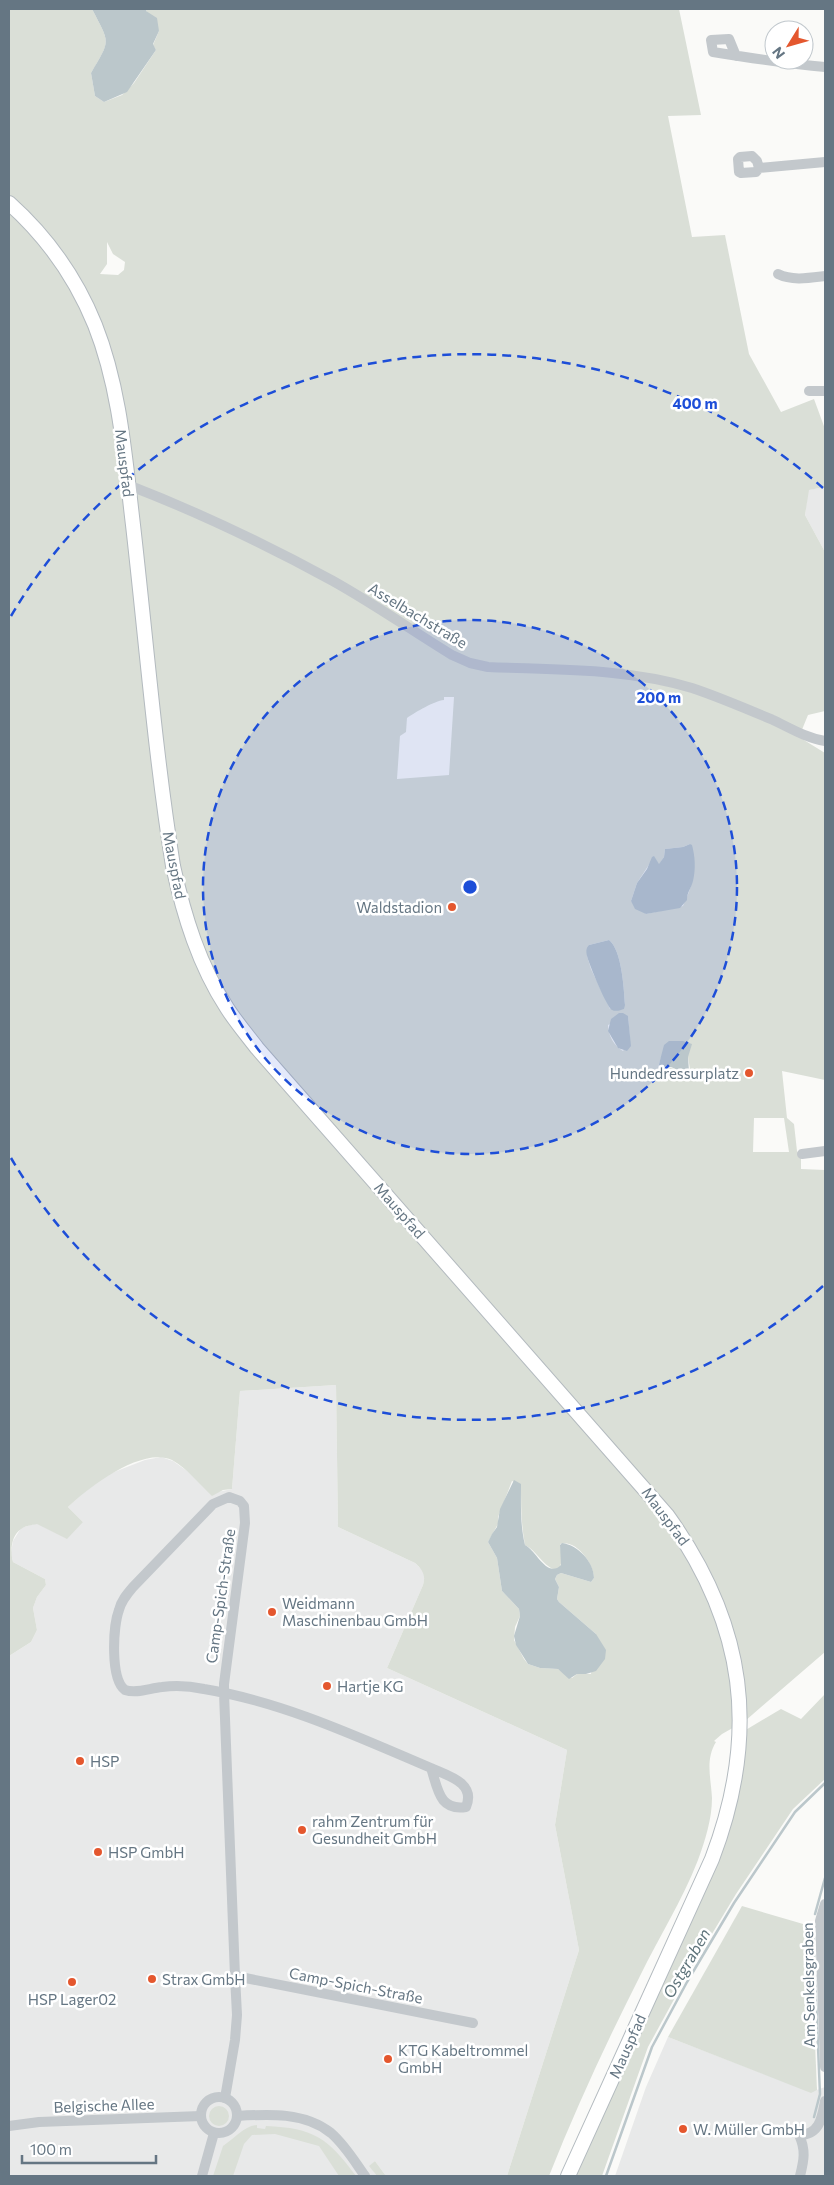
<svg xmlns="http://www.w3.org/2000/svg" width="834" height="2185" viewBox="0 0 834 2185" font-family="Commissioner,sans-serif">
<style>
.built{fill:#e8e9e9}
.green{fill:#dadfd7;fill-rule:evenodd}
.water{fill:#bbc7cb}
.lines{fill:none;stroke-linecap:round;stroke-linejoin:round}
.stream{stroke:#bbc7cb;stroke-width:2.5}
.secondary-casing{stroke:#b3babf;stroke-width:16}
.street{stroke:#c3c8cc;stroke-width:10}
.secondary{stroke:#fff;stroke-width:14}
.ring{fill:none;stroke:#1d4ed8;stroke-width:2.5;stroke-dasharray:9 6}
.poi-dot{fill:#e4572e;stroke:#fff;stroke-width:2}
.labels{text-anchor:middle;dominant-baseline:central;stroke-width:5;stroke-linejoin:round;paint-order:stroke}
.street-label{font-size:15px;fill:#657683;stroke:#fff}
.poi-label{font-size:15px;fill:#657683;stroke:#fff;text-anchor:start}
.water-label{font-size:16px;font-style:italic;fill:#60757c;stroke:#fff}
.centre{fill:#1d4ed8;stroke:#fff;stroke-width:2.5}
.ring-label{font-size:15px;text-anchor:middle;font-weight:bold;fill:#1d4ed8;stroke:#fff;stroke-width:5;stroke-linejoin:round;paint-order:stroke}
</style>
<rect width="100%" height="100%" fill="#fafaf8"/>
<g class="built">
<path d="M 825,487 L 825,552 L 805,515 L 808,490 Z"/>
<path d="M 336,1385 L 338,1527 L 415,1563 L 423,1571 L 425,1577 L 423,1585 L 387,1668 L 567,1750 L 555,1825 L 579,1950 L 507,2176 L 386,2176 L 375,2161 L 370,2166 L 377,2176 L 9,2176 L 9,1656 L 31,1642 L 37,1630 L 33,1608 L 37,1597 L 46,1585 L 45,1579 L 13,1562 L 11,1553 L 13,1541 L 21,1528 L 37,1523 L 83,1522 L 68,1507 L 85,1491 L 109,1474 L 145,1460 L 161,1457 L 173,1461 L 217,1492 L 232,1489 L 240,1391 Z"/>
<path d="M 668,2037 L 811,2092 L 825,2087 L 825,2176 L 615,2176 L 646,2087 Z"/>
</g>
<g class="green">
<path d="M 9,9 L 92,9 C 110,44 111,39 91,73 L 95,96 L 104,102 L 122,95 L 134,83 L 156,50 L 153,45 L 159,31 L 146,11 L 147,9 L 679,9 L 701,115 L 668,116 L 692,237 L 725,235 L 749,354 L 781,412 L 814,399 L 825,429 L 825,487 L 809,490 L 805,515 L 825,552 L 825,711 L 808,715 L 799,737 L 825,753 L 825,1080 L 782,1071 L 787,1118 L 794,1124 L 797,1151 L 801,1158 L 801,1169 L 825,1170 L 825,1652 L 745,1721 L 722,1734 L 714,1741 L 716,1742 C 705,1760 711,1778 712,1798 C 712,1819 705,1841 698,1860 C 682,1901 659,1937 640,1976 C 607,2041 576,2108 549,2176 L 507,2176 L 579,1950 L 555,1825 L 567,1750 L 387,1668 L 423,1585 C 426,1576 423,1570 415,1563 L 338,1527 L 336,1385 L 240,1391 L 232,1489 L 223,1490 L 212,1496 C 200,1485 187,1468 172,1460 C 142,1446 89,1487 68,1507 L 83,1522 L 67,1539 L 37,1524 C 32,1525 25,1526 21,1529 C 11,1536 10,1551 13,1562 L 45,1579 L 46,1585 L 37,1597 L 33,1608 L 37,1630 L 31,1642 L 9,1656 ZM 107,242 L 113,254 L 125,262 L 124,270 L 118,275 L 100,274 L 107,264 ZM 444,697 L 454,697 L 449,775 L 397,779 L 400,736 L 406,732 L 407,718 C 416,712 434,701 444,700 ZM 690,844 C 698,869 693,884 683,906 L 646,914 L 631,901 L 637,883 L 654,857 L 659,865 L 664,857 L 665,849 L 683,847 ZM 609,940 C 622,950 624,990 625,1005 L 610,1009 L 591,969 L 587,956 L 589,945 ZM 628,1016 L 630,1040 L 623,1051 C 614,1046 608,1035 608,1025 ZM 688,1057 L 690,1069 L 658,1067 L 661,1058 ZM 754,1118 L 784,1118 L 789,1152 L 753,1152 ZM 512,1481 L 521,1485 C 521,1505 521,1524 525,1545 C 537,1551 541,1564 555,1570 L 560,1567 L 562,1560 L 560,1544 C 576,1539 594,1564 594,1578 L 591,1582 L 561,1573 L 557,1575 L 555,1579 L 559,1587 L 557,1599 L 559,1602 L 596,1634 L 591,1674 L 577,1674 L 572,1678 L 558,1669 L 540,1668 L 528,1664 L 524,1659 L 514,1640 L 515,1627 L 520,1616 L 519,1609 L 502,1591 L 497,1558 L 488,1542 L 498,1524 L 498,1517 Z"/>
<path d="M 825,1694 L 825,1779 L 793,1809 L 736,1894 L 689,1972 L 648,2047 L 602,2176 L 574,2176 L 706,1883 L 744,1731 L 781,1709 L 801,1719 Z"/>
<path d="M 742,1906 L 810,1926 L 817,2090 L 811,2093 L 668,2037 Z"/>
<circle cx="219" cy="2116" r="10"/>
<path d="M 257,2125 L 257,2128 L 265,2129 L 266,2126 C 314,2128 328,2138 356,2176 L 339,2176 L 319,2146 L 275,2134 L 252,2135 L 244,2144 L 233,2176 L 213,2176 L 223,2146 C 234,2139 244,2126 257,2125 Z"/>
<path d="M 375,2161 L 386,2176 L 377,2176 L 369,2166 Z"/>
</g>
<g class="water">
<path d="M 92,9 L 147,9 L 146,11 L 157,18 L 159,31 L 153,44 L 156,50 L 127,92 L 104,102 L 95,96 L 91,73 C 111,39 110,44 92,9 Z"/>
<path d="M 690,844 L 692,845 C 695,856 696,869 693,881 C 691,889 687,892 687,900 L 680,908 L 646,914 L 635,909 L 631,901 L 637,883 L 647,869 L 652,857 L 654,856 L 659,864 L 664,857 L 665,849 L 683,847 Z"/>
<path d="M 609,940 C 622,950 624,990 625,1005 L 624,1009 C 621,1010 616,1012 612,1010 C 607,1008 589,964 587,956 C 586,951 586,948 589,945 Z"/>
<path d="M 619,1013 L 623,1013 L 628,1016 L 631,1046 L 627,1051 L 618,1048 L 608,1031 L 611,1019 Z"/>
<path d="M 683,1041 L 692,1044 L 688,1057 L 689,1071 L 685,1073 L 671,1067 L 658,1068 L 664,1045 L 669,1041 Z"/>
<path d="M 514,1480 L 521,1484 C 521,1505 520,1524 525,1545 C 536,1550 547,1579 561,1565 L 560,1545 L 562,1543 C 578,1545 594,1562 594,1578 L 591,1582 L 561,1573 L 557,1575 L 555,1579 L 559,1587 L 557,1599 L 559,1602 L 596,1634 L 606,1650 L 605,1659 L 596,1671 L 586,1674 L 577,1674 L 569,1679 L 558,1669 L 540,1668 L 528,1664 L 516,1645 L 514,1636 L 520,1616 L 519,1609 L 502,1591 L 497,1558 L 488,1542 L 492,1534 L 497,1527 L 500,1509 Z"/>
</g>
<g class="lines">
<g class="stream">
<path d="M 815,1914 L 825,1878"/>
<path d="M 813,1927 L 820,2094 L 814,2117"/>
<path d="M 606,2176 L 652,2047 L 687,1982 L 734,1903 L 795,1812 L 825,1783"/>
</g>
<defs>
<path id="secondary" d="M 9,203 C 47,237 76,278 95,325 C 120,388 125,458 133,525 C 146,639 155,753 173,866 C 184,916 199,965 227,1008 C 236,1022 247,1035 257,1048 L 667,1515 C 746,1625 760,1733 712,1859 L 568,2176"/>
</defs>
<use href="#secondary" class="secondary-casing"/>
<g class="street">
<path d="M 736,56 L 729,39 L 711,40 L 713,52 C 750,58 788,64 825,67"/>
<path d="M 759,168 L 757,161 L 752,156 L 740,157 L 738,159 L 739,172 L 741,173 L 756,172 L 759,168 L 825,162"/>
<path d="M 778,274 C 792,281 809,278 825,276"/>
<path d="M 809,391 L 825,391"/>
<path d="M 128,485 C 198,512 267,545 333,581 C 374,604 413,631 452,655 L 470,663 L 488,667 C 555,670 627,668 692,688 C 719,697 747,709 773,720 C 790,728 806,738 825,741"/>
<path d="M 802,1154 L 825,1151"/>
<path d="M 825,1904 L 820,1921 L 825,2067"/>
<path d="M 235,1976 L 473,2023"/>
<circle cx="219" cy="2115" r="18"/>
<path d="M 225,2098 L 235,2040 L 237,2015 L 235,1976 L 224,1693 L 224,1684 L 245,1523 L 244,1506 L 240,1501 L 229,1497 L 213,1504 L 133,1587 C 127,1594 121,1601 119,1610 C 113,1626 110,1679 125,1690 C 137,1694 150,1688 162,1687 C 176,1685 190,1686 204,1689 C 283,1702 358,1737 431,1768 C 438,1789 439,1811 466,1807 C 476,1783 449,1776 431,1768"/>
<path d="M 237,2116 C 269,2114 305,2112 331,2133 C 345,2145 355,2162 365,2176"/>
<path d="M 9,2126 L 39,2122 L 201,2116"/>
<path d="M 202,2176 L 214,2133"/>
<path d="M 800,2176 C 804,2160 806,2150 799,2135 C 820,2135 822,2117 825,2101"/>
</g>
<use href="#secondary" class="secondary"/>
</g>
<circle cx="470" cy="887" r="267" fill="#1d4ed8" fill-opacity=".12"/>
<g class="ring">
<circle cx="470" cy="887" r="267"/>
<path d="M823 1286A533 533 0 0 1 11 1158M11 616A533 533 0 0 1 823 488"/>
</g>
<g class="poi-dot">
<circle cx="452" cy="907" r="5"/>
<circle cx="749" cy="1073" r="5"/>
<circle cx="272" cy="1612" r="5"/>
<circle cx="327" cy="1686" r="5"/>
<circle cx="80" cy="1761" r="5"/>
<circle cx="302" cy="1830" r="5"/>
<circle cx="98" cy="1852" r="5"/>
<circle cx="152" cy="1979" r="5"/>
<circle cx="72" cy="1982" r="5"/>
<circle cx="388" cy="2059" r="5"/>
<circle cx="683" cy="2129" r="5"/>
</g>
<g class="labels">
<g class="street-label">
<text transform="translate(125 463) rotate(83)">Mauspfad</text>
<text transform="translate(418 615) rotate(31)">Asselbachstraße</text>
<text transform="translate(175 865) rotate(79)">Mauspfad</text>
<text transform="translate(400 1210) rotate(49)">Mauspfad</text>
<text transform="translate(666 1516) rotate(53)">Mauspfad</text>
<text transform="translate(220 1596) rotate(-82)">Camp-Spich-Straße</text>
<text transform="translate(356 1985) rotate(11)">Camp-Spich-Straße</text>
<text transform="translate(808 1985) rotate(-91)">Am Senkelsgraben</text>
<text transform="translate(627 2046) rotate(-66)">Mauspfad</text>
<text transform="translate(104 2105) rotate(-2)">Belgische Allee</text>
</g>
<g class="poi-label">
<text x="442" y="907" text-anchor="end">Waldstadion</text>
<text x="739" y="1073" text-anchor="end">Hundedressurplatz</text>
<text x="282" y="1603">Weidmann<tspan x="282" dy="17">Maschinenbau GmbH</tspan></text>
<text x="337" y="1686">Hartje KG</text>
<text x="90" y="1761">HSP</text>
<text x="312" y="1821">rahm Zentrum für<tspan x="312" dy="17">Gesundheit GmbH</tspan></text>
<text x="108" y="1852">HSP GmbH</text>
<text x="162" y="1979">Strax GmbH</text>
<text x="72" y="1999" text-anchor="middle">HSP Lager02</text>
<text x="398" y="2050">KTG Kabeltrommel<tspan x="398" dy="17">GmbH</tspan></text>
<text x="693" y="2129">W. Müller GmbH</text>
</g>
<g class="water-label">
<text transform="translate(686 1963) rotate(-60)">Ostgraben</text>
</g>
</g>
<circle cx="470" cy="887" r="8" class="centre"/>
<g class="ring-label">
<text x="695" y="409">400 m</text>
<text x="659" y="703">200 m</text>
</g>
<rect width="834" height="2185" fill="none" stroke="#657683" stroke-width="20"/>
<g transform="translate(789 45) rotate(233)"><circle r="24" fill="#ffffff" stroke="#c1c8cd"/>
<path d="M0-4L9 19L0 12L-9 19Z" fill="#e4572e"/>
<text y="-8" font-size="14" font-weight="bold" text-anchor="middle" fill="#657683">N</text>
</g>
<path d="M22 2155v8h134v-8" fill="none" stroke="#657683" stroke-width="2.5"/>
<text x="30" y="2155" font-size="15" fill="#657683" stroke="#ffffff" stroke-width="4" paint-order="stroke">100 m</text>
</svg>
